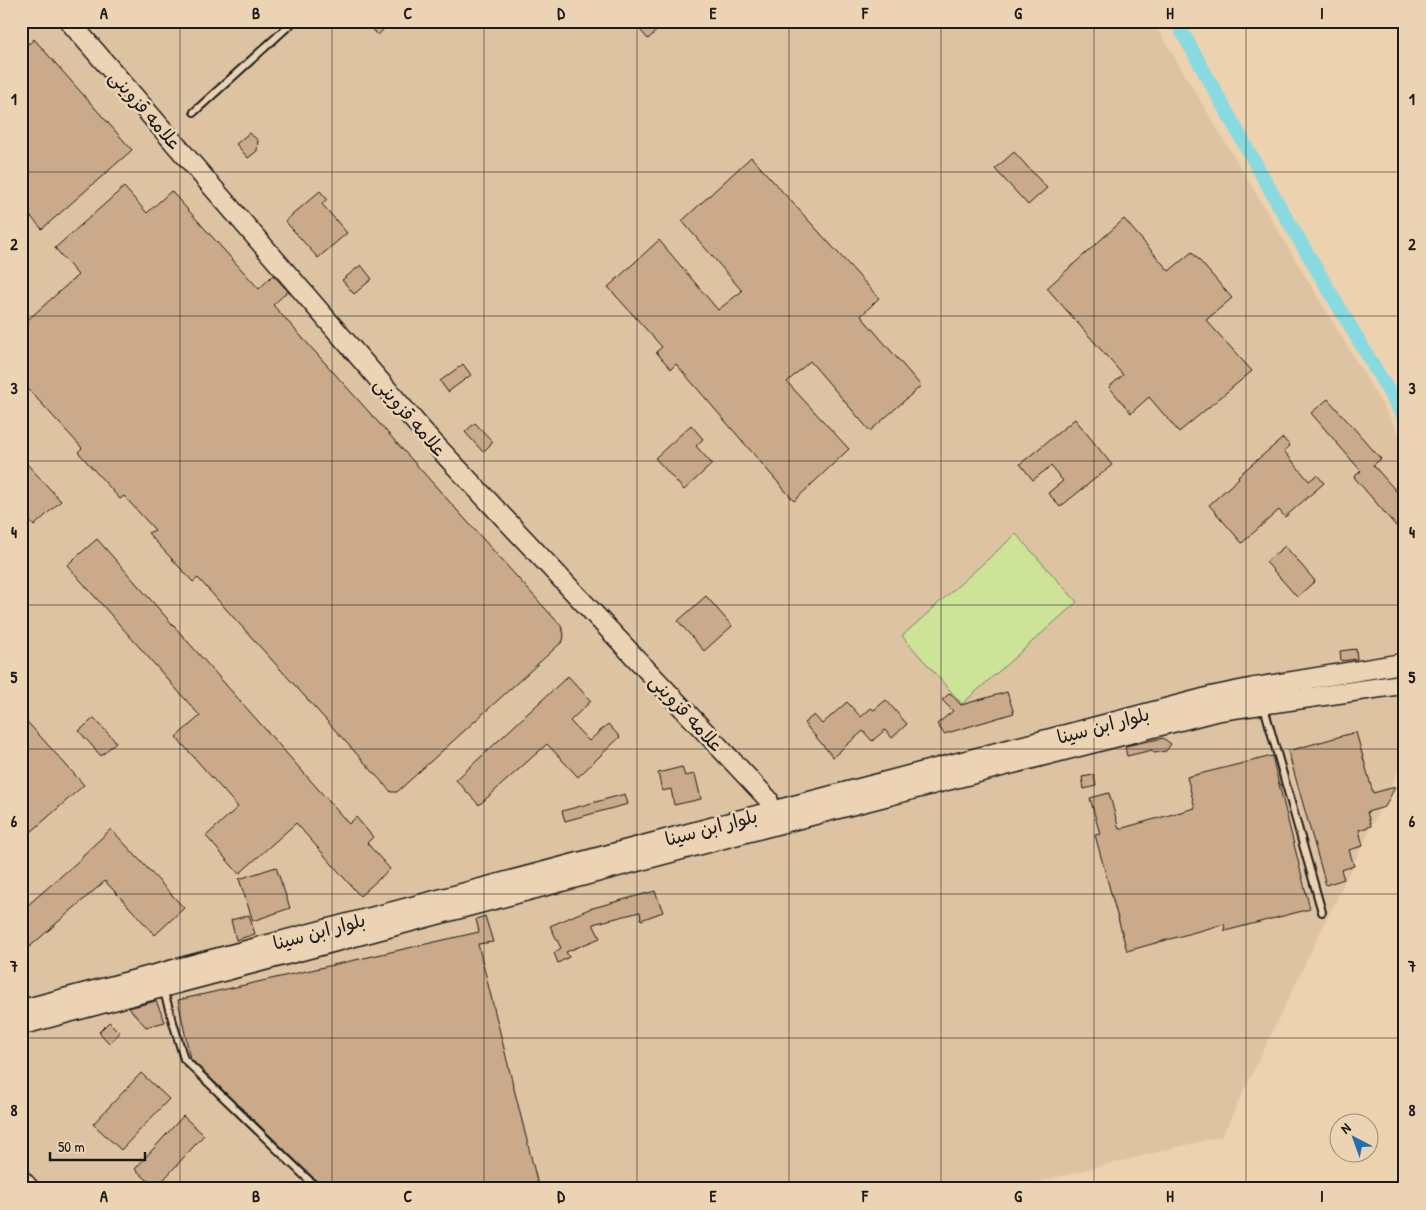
<svg xmlns="http://www.w3.org/2000/svg" width="1426" height="1210" viewBox="0 0 1426 1210" font-family="'Patrick Hand','Playpen Sans Arabic',sans-serif">
<style>
.built{fill:#dec3a2}
.green{fill:#cde398;stroke:#74805a}
.lines{fill:none;stroke-linecap:round;stroke-linejoin:round}
.canal{stroke:#89dae0;stroke-width:14}
.building{fill:#caaa8a;stroke:#1c1c1c}
.lane-casing{stroke:#1c1c1c;stroke-width:10}
.secondary-casing{stroke:#1c1c1c;stroke-width:22}
.lane{stroke:#ebd3b3;stroke-width:6}
.secondary{stroke:#ebd3b3;stroke-width:19}
.grid{fill:none;stroke:#1c1c1c;stroke-width:1;stroke-opacity:0.55}
.labels{text-anchor:middle;dominant-baseline:central;stroke-width:5;stroke-linejoin:round;paint-order:stroke}
.street-label{font-size:19px;fill:#1c1c1c;stroke:#ebd3b3}
.neatline{fill:none;stroke:#1c1c1c;stroke-width:2}
.grid-label{font-size:16px;text-anchor:middle;font-weight:bold;fill:#1c1c1c}
</style>
<rect width="100%" height="100%" fill="#edd2b0"/>
<filter id="ink" filterUnits="userSpaceOnUse"><feTurbulence type="fractalNoise" baseFrequency=".02" numOctaves="2"/><feDisplacementMap in="SourceGraphic" scale="10" xChannelSelector="R" yChannelSelector="G"/><feConvolveMatrix kernelMatrix="1 2 1 2 8 2 1 2 1" color-interpolation-filters="sRGB"/></filter>
<g filter="url(#ink)">
<path class="built" d="M 21,21 L 1153,21 L 1405,443 L 1405,757 L 1222,1136 L 1010,1189 L 21,1189 Z"/>
<path class="green" d="M 1016,534 L 1077,602 L 962,704 L 902,636 Z"/>
<g class="lines">
<path class="canal" d="M 1176,21 L 1277,202 L 1405,419"/>
</g>
<g class="building">
<path d="M 365,21 L 392,21 L 378,35 Z"/>
<path d="M 632,21 L 667,21 L 648,39 Z"/>
<path d="M 21,35 L 29,44 L 34,39 L 132,150 L 42,229 L 21,206 Z"/>
<path d="M 249,133 L 258,140 L 257,151 L 248,158 L 236,144 Z"/>
<path d="M 1014,152 L 1047,188 L 1028,205 L 995,169 Z"/>
<path d="M 751,157 L 879,298 L 861,316 L 921,386 L 870,431 L 810,361 L 787,382 L 849,449 L 794,501 L 676,364 L 671,369 L 656,352 L 662,347 L 608,287 L 659,240 L 718,310 L 742,291 L 682,221 Z"/>
<path d="M 124,187 L 147,213 L 171,191 L 259,289 L 273,275 L 288,291 L 273,305 L 561,626 L 564,634 L 563,641 L 397,792 L 391,792 L 198,578 L 193,582 L 148,533 L 155,530 L 124,496 L 120,499 L 78,452 L 82,448 L 21,381 L 21,326 L 78,275 L 55,248 Z"/>
<path d="M 320,191 L 327,199 L 322,204 L 347,233 L 318,258 L 285,221 Z"/>
<path d="M 1124,219 L 1169,271 L 1192,252 L 1232,298 L 1206,320 L 1252,371 L 1179,432 L 1149,397 L 1131,413 L 1109,387 L 1123,375 L 1047,288 Z"/>
<path d="M 361,265 L 372,279 L 354,294 L 342,280 Z"/>
<path d="M 463,364 L 471,375 L 448,392 L 440,381 Z"/>
<path d="M 1328,399 L 1381,459 L 1373,465 L 1405,501 L 1405,518 L 1396,526 L 1354,477 L 1361,471 L 1311,413 Z"/>
<path d="M 1075,419 L 1112,465 L 1060,507 L 1048,493 L 1063,481 L 1051,466 L 1033,480 L 1020,464 Z"/>
<path d="M 475,423 L 493,442 L 483,452 L 465,432 Z"/>
<path d="M 691,425 L 703,439 L 696,446 L 712,464 L 684,490 L 655,458 Z"/>
<path d="M 1283,438 L 1290,446 L 1284,451 L 1309,481 L 1317,475 L 1324,483 L 1285,517 L 1279,510 L 1242,543 L 1209,505 L 1239,478 L 1238,476 Z"/>
<path d="M 27,464 L 61,501 L 34,526 L 21,512 L 21,469 Z"/>
<path d="M 97,539 L 349,824 L 356,817 L 373,837 L 367,843 L 390,869 L 360,896 L 296,823 L 239,874 L 206,836 L 238,807 L 176,737 L 200,716 L 67,565 Z"/>
<path d="M 1285,546 L 1315,581 L 1297,597 L 1266,562 Z"/>
<path d="M 706,596 L 732,626 L 704,651 L 678,621 Z"/>
<path d="M 1356,649 L 1357,659 L 1341,661 L 1340,651 Z"/>
<path d="M 568,676 L 591,701 L 570,721 L 589,741 L 608,724 L 620,737 L 578,777 L 547,744 L 479,805 L 456,780 Z"/>
<path d="M 1007,692 L 1014,713 L 944,734 L 937,724 L 953,711 L 942,700 L 950,693 L 961,705 Z"/>
<path d="M 886,700 L 907,724 L 892,738 L 885,730 L 872,741 L 863,731 L 833,757 L 804,723 L 814,715 L 822,724 L 847,702 L 861,717 L 871,708 L 874,710 Z"/>
<path d="M 21,715 L 84,785 L 21,841 Z"/>
<path d="M 94,718 L 116,742 L 101,756 L 79,731 Z"/>
<path d="M 1356,732 L 1373,793 L 1395,787 L 1385,807 L 1367,812 L 1371,826 L 1359,830 L 1363,846 L 1349,850 L 1354,866 L 1341,870 L 1344,879 L 1326,885 L 1288,751 Z"/>
<path d="M 1163,738 L 1171,744 L 1166,751 L 1154,753 L 1152,750 L 1127,756 L 1125,746 Z"/>
<path d="M 1272,756 L 1310,909 L 1225,931 L 1224,924 L 1127,951 L 1095,835 L 1100,834 L 1090,798 L 1109,793 L 1119,829 L 1195,808 L 1187,777 Z"/>
<path d="M 682,767 L 685,776 L 695,774 L 701,799 L 674,805 L 671,789 L 662,791 L 658,773 Z"/>
<path d="M 1094,775 L 1096,786 L 1084,789 L 1082,777 Z"/>
<path d="M 625,794 L 628,804 L 565,821 L 562,811 Z"/>
<path d="M 111,829 L 184,908 L 155,935 L 105,881 L 26,950 L 21,945 L 21,911 L 83,857 L 82,856 Z"/>
<path d="M 276,867 L 290,908 L 253,921 L 239,879 Z"/>
<path d="M 655,891 L 663,912 L 641,920 L 640,912 L 593,924 L 600,938 L 566,952 L 569,957 L 558,963 L 554,953 L 561,948 L 550,926 L 589,909 Z"/>
<path d="M 249,915 L 255,934 L 236,940 L 231,920 Z"/>
<path d="M 485,916 L 493,942 L 478,944 L 539,1189 L 325,1189 L 190,1058 L 178,1000 L 479,932 L 476,919 Z"/>
<path d="M 156,1001 L 165,1022 L 146,1027 L 129,1008 Z"/>
<path d="M 109,1022 L 120,1033 L 109,1043 L 99,1032 Z"/>
<path d="M 141,1073 L 169,1099 L 121,1150 L 93,1124 Z"/>
<path d="M 183,1116 L 204,1135 L 156,1188 L 135,1169 Z"/>
</g>
<g class="lines">
<defs>
<g id="lane">
<path d="M 194,112 L 294,21"/>
<path d="M 1264,707 L 1322,912"/>
<path d="M 163,989 L 184,1059 L 318,1189"/>
</g>
<g id="secondary">
<path d="M 69,21 L 430,439 L 768,799"/>
<path d="M 21,1010 L 777,810 L 1213,696 L 1252,688 L 1405,663"/>
<path d="M 21,1025 L 782,823 L 1217,711 L 1405,684"/>
<path d="M 21,1179 L 30,1189"/>
</g>
</defs>
<use href="#lane" class="lane-casing"/>
<use href="#secondary" class="secondary-casing"/>
<use href="#lane" class="lane"/>
<use href="#secondary" class="secondary"/>
</g>
</g>
<path class="grid" d="M 180,21 L 180,1189M 332,21 L 332,1189M 484,21 L 484,1189M 637,21 L 637,1189M 789,21 L 789,1189M 941,21 L 941,1189M 1094,21 L 1094,1189M 1246,21 L 1246,1189M 21,172 L 1405,172M 21,316 L 1405,316M 21,461 L 1405,461M 21,605 L 1405,605M 21,749 L 1405,749M 21,894 L 1405,894M 21,1038 L 1405,1038"/>
<g class="labels">
<g class="street-label">
<text transform="translate(146 110) rotate(49)">علامه قزوینی</text>
<text transform="translate(411 417) rotate(49)">علامه قزوینی</text>
<text transform="translate(687 713) rotate(47)">علامه قزوینی</text>
<text transform="translate(1103 725) rotate(-15)">بلوار ابن سینا</text>
<text transform="translate(711 827) rotate(-15)">بلوار ابن سینا</text>
<text transform="translate(319 931) rotate(-15)">بلوار ابن سینا</text>
</g>
</g>
<rect width="1426" height="1210" fill="none" stroke="#ebd3b3" stroke-width="55"/>
<g transform="translate(1354 1138) rotate(319)"><circle r="24" fill="#ebd3b3" stroke="#988a77"/>
<path d="M0-4L9 19L0 12L-9 19Z" fill="#1f6fb2"/>
<text y="-8" font-size="14" font-weight="bold" text-anchor="middle" fill="#1c1c1c">N</text>
</g>
<path d="M50 1152v8h95v-8" fill="none" stroke="#1c1c1c" stroke-width="2.5"/>
<text x="58" y="1152" font-size="15" fill="#1c1c1c" stroke="#ebd3b3" stroke-width="4" paint-order="stroke">50 m</text>
<rect x="28" y="28" width="1370" height="1154" class="neatline"/>
<g class="grid-label">
<text x="104" y="19">A</text>
<text x="256" y="19">B</text>
<text x="408" y="19">C</text>
<text x="561" y="19">D</text>
<text x="713" y="19">E</text>
<text x="865" y="19">F</text>
<text x="1018" y="19">G</text>
<text x="1170" y="19">H</text>
<text x="1322" y="19">I</text>
<text x="14" y="105">1</text>
<text x="1412" y="105">1</text>
<text x="14" y="250">2</text>
<text x="1412" y="250">2</text>
<text x="14" y="394">3</text>
<text x="1412" y="394">3</text>
<text x="14" y="538">4</text>
<text x="1412" y="538">4</text>
<text x="14" y="683">5</text>
<text x="1412" y="683">5</text>
<text x="14" y="827">6</text>
<text x="1412" y="827">6</text>
<text x="14" y="972">7</text>
<text x="1412" y="972">7</text>
<text x="14" y="1116">8</text>
<text x="1412" y="1116">8</text>
<text x="104" y="1202">A</text>
<text x="256" y="1202">B</text>
<text x="408" y="1202">C</text>
<text x="561" y="1202">D</text>
<text x="713" y="1202">E</text>
<text x="865" y="1202">F</text>
<text x="1018" y="1202">G</text>
<text x="1170" y="1202">H</text>
<text x="1322" y="1202">I</text>
</g>
</svg>
